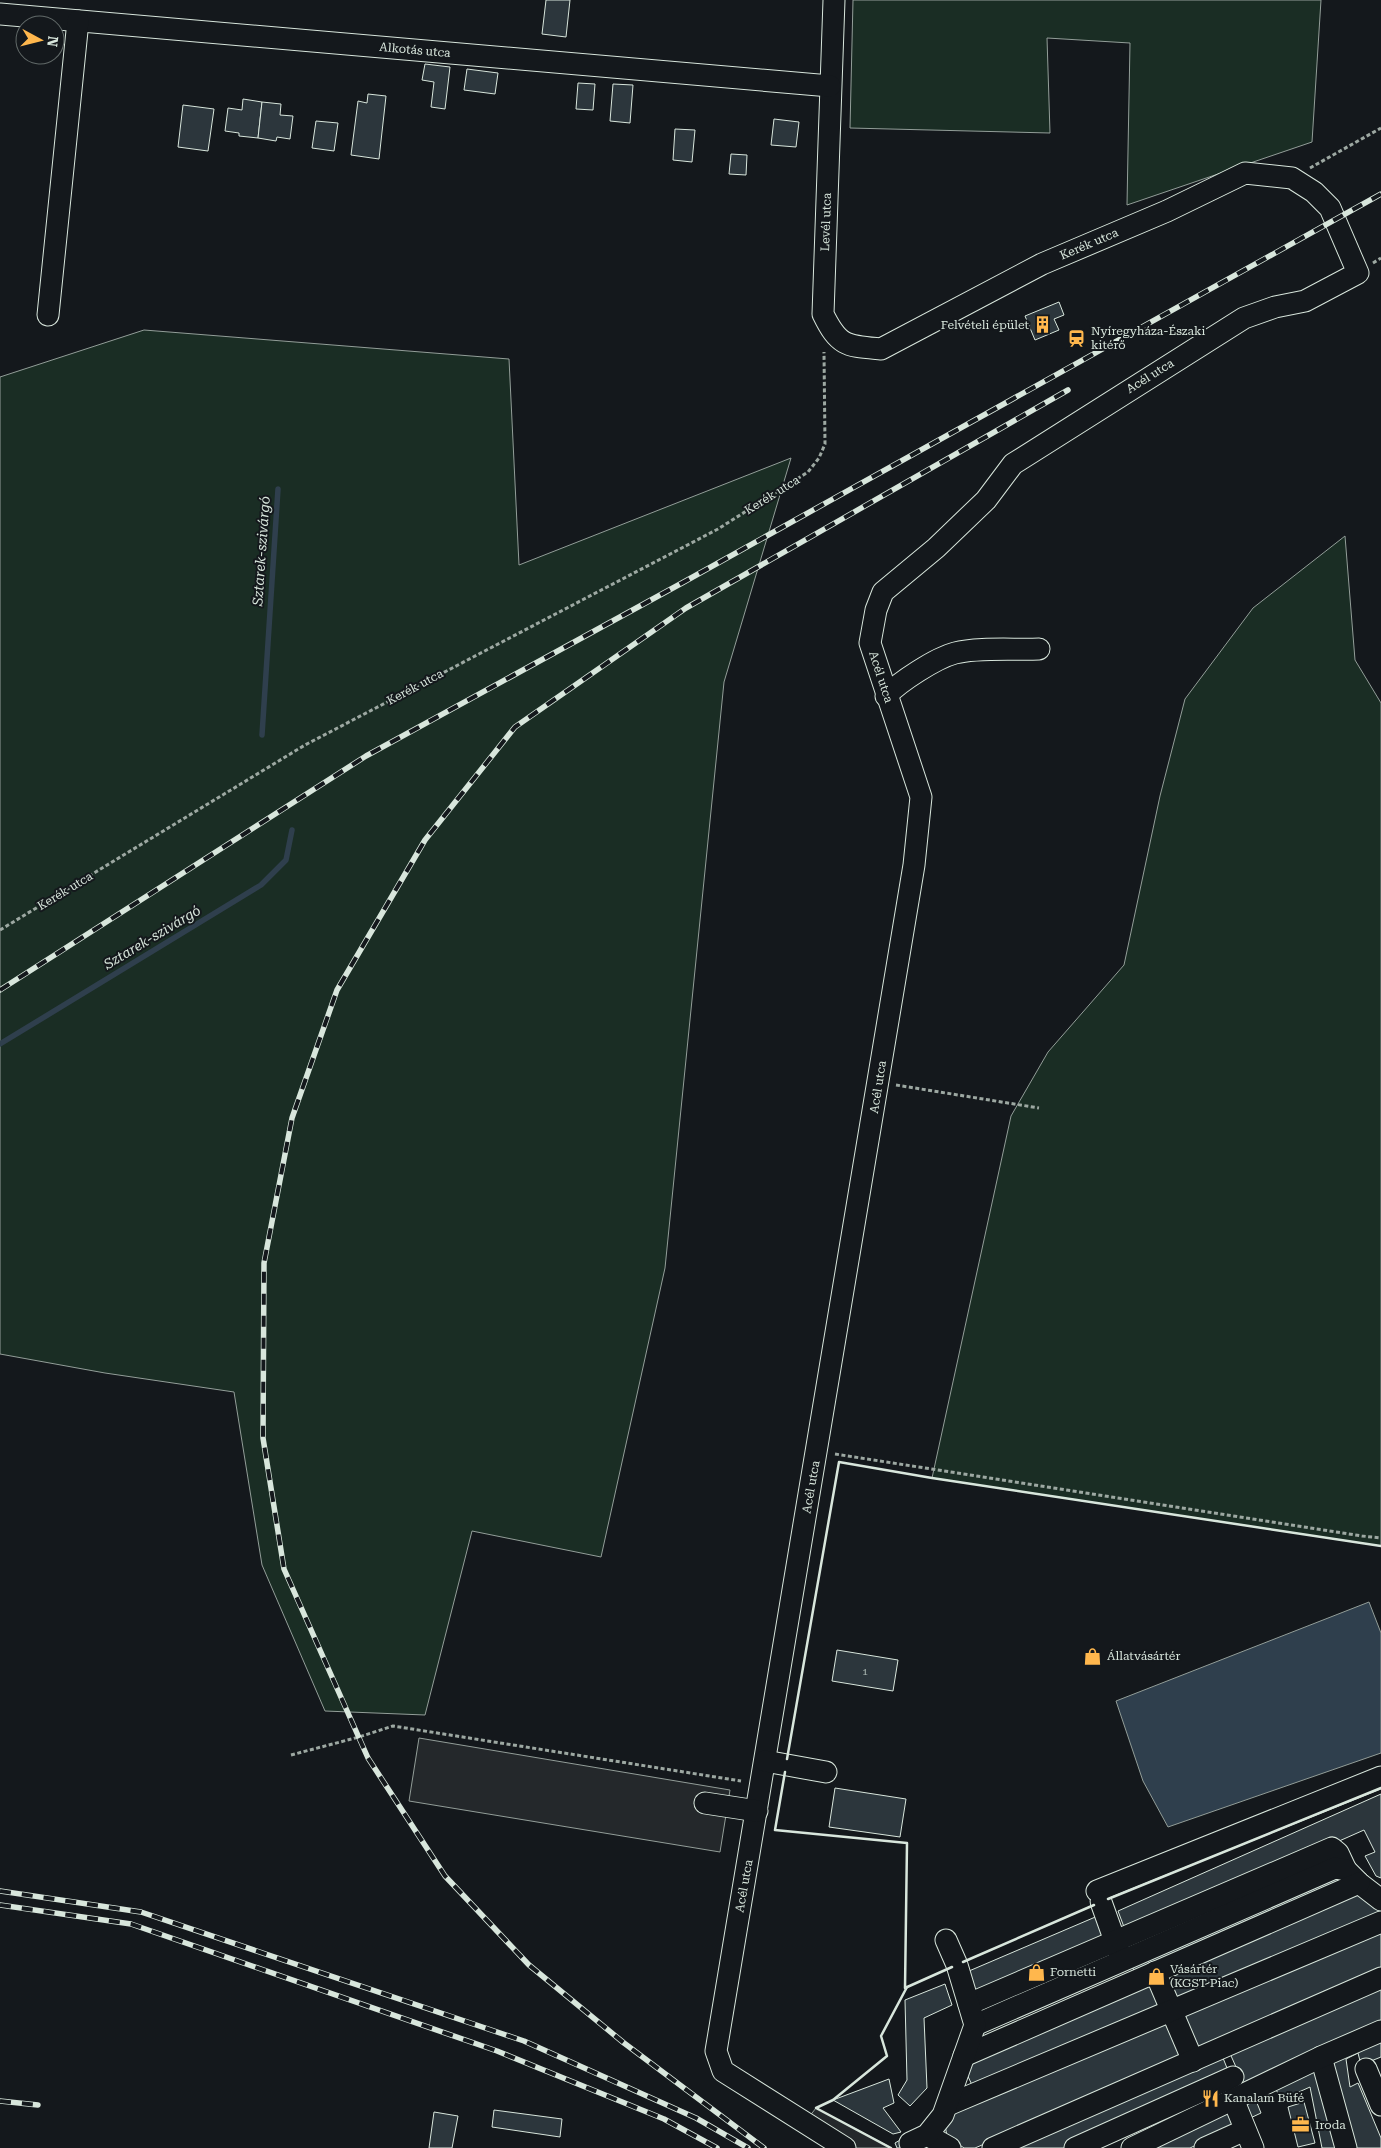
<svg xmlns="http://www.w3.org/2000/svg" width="1381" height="2148" viewBox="0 0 1381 2148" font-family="'Roboto Serif',serif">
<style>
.green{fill:#1a2d24;stroke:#939e99}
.parking{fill:#24282b;stroke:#939e99}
.water{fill:#2f3f4d;stroke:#939e99}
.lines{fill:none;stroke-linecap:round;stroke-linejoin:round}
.stream{stroke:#2f3f4d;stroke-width:5.5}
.building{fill:#2c363c;stroke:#d8e6dc}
.minor-casing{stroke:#d8e6dc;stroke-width:23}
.path{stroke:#9da8a2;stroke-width:3;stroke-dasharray:4 2.5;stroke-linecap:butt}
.minor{stroke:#14181c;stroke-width:21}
.rail-casing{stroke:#d8e6dc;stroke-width:5.5}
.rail{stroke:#14181c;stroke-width:4;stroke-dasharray:11;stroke-linecap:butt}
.wall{stroke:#d8e6dc;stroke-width:2.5}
.labels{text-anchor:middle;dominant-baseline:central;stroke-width:4;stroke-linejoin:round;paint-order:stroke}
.number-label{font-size:10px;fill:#adbab4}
.street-label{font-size:12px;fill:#d8e6dc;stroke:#14181c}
.poi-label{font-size:12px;fill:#d8e6dc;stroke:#14181c;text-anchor:start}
.water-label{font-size:14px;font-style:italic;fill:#d8e6dc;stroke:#14181c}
</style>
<rect width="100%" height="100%" fill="#14181c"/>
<g class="green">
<path d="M 853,0 L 1321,0 L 1312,142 L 1127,205 L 1130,43 L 1047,38 L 1050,133 L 850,128 Z"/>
<path d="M 144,330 L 509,359 L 519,565 L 791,458 L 724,682 L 665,1268 L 601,1557 L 472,1531 L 425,1715 L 325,1711 L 262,1565 L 234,1392 L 105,1373 L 0,1354 L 0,377 Z"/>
<path d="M 1345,536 L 1355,660 L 1381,703 L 1381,1546 L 932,1478 L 1011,1116 L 1048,1052 L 1124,965 L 1160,796 L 1185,699 L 1253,608 Z"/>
</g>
<g class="parking">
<path d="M 419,1738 L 730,1790 L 720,1852 L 409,1801 Z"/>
<path d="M 816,2108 L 888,2146 L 891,2148 L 845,2148 L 805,2122 Z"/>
</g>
<path class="water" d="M 1369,1602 L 1381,1633 L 1381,1753 L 1168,1827 L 1143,1781 L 1116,1701 Z"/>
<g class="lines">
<g class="stream">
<path d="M 262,735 L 278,489"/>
<path d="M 0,1044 L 261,885 L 286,860 L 292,830"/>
</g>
</g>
<g class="building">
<path d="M 546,0 L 570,0 L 566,37 L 542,34 Z"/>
<path d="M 425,64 L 450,67 L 445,109 L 431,107 L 434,82 L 422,80 Z"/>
<path d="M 467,69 L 498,73 L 495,94 L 464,90 Z"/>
<path d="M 578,83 L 595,84 L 593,110 L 576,109 Z"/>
<path d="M 613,84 L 633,85 L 630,123 L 610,121 Z"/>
<path d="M 368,94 L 386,96 L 379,159 L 351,155 L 358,101 L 367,103 Z"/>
<path d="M 243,99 L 262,102 L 258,138 L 239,136 L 239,133 L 225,131 L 228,108 L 242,110 Z"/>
<path d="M 262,102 L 281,104 L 280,115 L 293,116 L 290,139 L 277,137 L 276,141 L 258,138 Z"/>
<path d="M 183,105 L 214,109 L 208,151 L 178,147 Z"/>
<path d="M 774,119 L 799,122 L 796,147 L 771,145 Z"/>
<path d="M 316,121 L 338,123 L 334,151 L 312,148 Z"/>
<path d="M 675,129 L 695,130 L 692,162 L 673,160 Z"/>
<path d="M 731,154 L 747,155 L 746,175 L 729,174 Z"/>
<path d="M 1059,302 L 1064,315 L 1054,319 L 1059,330 L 1035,340 L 1025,316 Z"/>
<path d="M 837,1650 L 898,1660 L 893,1691 L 832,1681 Z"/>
<path d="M 835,1788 L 906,1799 L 900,1837 L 829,1827 Z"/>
<path d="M 1381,1794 L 1381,1878 L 1376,1876 L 1365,1856 L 1375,1852 L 1364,1830 L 1127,1935 L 1118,1911 Z"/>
<path d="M 1337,1875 L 1351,1883 L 1137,1976 L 1129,1961 Z"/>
<path d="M 1357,1889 L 1380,1905 L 1379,1918 L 1173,2006 L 1160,1974 Z"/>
<path d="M 1100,1915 L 1110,1942 L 978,1999 L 969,1971 Z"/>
<path d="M 1381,1926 L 1381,1974 L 1194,2055 L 1178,2014 Z"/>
<path d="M 1152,1978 L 1165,2009 L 973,2087 L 963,2066 Z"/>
<path d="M 1381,1983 L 1381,2025 L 1244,2085 L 1228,2049 Z"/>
<path d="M 945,1984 L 952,2005 L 924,2018 L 927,2088 L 910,2106 L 898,2095 L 907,2080 L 905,2000 Z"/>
<path d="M 1167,2018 L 1185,2057 L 975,2148 L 964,2148 L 947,2136 L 945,2125 L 952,2111 Z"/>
<path d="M 1381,2035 L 1381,2057 L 1361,2065 L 1358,2053 L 1346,2059 L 1350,2087 L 1358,2083 L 1381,2138 L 1381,2148 L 1351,2148 L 1325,2058 Z"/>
<path d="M 1221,2053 L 1229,2073 L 1065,2148 L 1001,2148 Z"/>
<path d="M 1319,2064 L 1342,2148 L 1322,2148 L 1310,2087 L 1281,2100 L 1273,2083 Z"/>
<path d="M 889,2079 L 894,2103 L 883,2108 L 901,2132 L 893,2134 L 833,2100 Z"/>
<path d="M 1253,2093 L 1261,2113 L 1246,2120 L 1238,2100 Z"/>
<path d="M 1304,2102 L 1315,2143 L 1298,2147 L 1288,2107 Z"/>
<path d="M 1230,2107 L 1238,2125 L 1190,2148 L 1142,2148 Z"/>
<path d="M 494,2110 L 562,2119 L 560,2137 L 492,2127 Z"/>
<path d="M 434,2112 L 458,2116 L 452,2148 L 429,2148 Z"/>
<path d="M 907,2136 L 913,2148 L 897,2148 L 895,2143 Z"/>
</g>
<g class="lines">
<defs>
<g id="minor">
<path d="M 834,0 L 823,314 C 839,347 847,346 881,349 L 1042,264 L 1167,211 L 1245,173 L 1292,178 L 1314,192 L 1330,208 L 1358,273 L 1305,301 L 1275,307 L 1244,318 L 1013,464 L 986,500 L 936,548 L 883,592 L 876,610 L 870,643 L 921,797 L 914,865 L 716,2051 L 723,2071 L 845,2148"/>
<path d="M 0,14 L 830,86"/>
<path d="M 48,315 L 78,21"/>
<path d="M 886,696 C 899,682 936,658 955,653 C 977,647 1015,650 1039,649"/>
<path d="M 765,1761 L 826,1772"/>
<path d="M 705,1803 L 757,1811"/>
<path d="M 1097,1891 L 1381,1777"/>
<path d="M 1101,1902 L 1120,1955"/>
<path d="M 1155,1972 L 1193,2061"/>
<path d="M 969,2004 L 1332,1848 L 1338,1853 L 1346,1870"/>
<path d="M 975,2025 L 1335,1868 L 1346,1870 L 1359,1883 L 1381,1900"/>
<path d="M 964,2056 L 1359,1883"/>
<path d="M 1321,2057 L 1346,2148"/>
<path d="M 1366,2069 L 1381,2105"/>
<path d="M 1233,2099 L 1253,2148"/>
<path d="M 948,2105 L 1381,1922"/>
<path d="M 927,2135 L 950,2148"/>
<path d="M 910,2143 L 927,2135 L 943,2115 L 975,2025 L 957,1965 L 946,1940"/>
<path d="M 993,2148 L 1381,1978"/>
<path d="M 1075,2148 L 1233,2077"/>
<path d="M 1132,2148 L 1321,2057 L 1381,2031"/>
<path d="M 1205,2148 L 1245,2130"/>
</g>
</defs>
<use href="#minor" class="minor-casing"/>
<g class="path">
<path d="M 1310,168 L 1381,128"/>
<path d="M 1373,263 L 1381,258"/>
<path d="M 0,930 L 305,745 L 718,529 L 808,472 L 819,458 L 825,444 L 824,352"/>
<path d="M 896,1085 L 1039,1108"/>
<path d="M 835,1454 L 1362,1536 L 1381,1538"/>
<path d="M 291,1755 L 359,1737 L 393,1726 L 741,1781"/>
</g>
<use href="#minor" class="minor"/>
<defs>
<g id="rail">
<path d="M 0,990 L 366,756 L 682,583 L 1381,194"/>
<path d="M 0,1891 L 141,1912 L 524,2041 L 696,2118 L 748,2148"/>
<path d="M 0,1905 L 131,1924 L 497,2051 L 664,2119 L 717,2148"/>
<path d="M 0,2101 L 38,2105"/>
<path d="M 764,2148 L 624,2043 L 529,1965 L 445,1876 L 368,1758 L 284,1569 L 263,1438 L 264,1263 L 292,1118 L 337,990 L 425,840 L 515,727 L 686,608 L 1068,390"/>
</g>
</defs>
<use href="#rail" class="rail-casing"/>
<use href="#rail" class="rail"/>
<g class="wall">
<path d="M 787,1759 L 839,1462 L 932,1478 L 1381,1546"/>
<path d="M 785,1772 L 775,1830 L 907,1843 L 905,1988 L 952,1967"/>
<path d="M 1108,1899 L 1381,1788"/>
<path d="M 963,1962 L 1094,1905"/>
<path d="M 891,2148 L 816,2108 L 833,2100 L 887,2056 L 881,2036 L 907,1987"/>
</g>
</g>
<defs>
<symbol id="building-bare" viewBox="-9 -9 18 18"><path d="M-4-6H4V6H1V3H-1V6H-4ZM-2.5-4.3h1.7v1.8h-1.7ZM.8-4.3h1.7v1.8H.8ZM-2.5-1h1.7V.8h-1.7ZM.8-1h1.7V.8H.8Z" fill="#ffb74d" stroke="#14181c" stroke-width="2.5" paint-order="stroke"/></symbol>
<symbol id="station-bare" viewBox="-9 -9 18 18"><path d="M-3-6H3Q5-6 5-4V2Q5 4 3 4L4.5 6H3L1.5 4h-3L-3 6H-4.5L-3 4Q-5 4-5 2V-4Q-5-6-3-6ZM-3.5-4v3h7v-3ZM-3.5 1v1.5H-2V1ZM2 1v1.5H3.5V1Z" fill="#ffb74d" stroke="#14181c" stroke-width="2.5" paint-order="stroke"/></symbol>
<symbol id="shop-bare" viewBox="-9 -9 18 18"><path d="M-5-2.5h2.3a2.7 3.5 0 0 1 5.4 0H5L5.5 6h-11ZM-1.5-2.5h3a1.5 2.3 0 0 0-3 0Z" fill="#ffb74d" stroke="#14181c" stroke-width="2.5" paint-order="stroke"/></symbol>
<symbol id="restaurant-bare" viewBox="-9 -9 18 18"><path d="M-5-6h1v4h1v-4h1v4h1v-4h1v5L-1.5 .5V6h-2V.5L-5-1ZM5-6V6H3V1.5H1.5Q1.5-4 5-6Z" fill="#ffb74d" stroke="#14181c" stroke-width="2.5" paint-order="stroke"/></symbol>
<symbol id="office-bare" viewBox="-9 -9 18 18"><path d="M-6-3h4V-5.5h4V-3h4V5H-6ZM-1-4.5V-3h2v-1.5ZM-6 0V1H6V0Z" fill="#ffb74d" stroke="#14181c" stroke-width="2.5" paint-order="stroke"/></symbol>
</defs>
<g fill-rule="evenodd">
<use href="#building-bare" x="1030" y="312" width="25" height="25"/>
<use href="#station-bare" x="1064" y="326" width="25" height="25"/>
<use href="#shop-bare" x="1080" y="1644" width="25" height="25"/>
<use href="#shop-bare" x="1024" y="1960" width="25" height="25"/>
<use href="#shop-bare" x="1144" y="1964" width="25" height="25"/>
<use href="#restaurant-bare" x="1198" y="2086" width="25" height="25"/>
<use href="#office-bare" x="1288" y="2112" width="25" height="25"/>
</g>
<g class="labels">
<g class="number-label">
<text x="865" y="1671">1</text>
</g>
<g class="street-label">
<text transform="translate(415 50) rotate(5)">Alkotás utca</text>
<text transform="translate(826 222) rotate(-88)">Levél utca</text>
<text transform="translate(1089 244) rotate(-23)">Kerék utca</text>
<text transform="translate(1150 376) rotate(-32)">Acél utca</text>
<text transform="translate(772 495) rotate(-32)">Kerék utca</text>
<text transform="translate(881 677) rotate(72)">Acél utca</text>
<text transform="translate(415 687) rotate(-28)">Kerék utca</text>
<text transform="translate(65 891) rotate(-31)">Kerék utca</text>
<text transform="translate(878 1087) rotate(-81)">Acél utca</text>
<text transform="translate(811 1487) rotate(-80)">Acél utca</text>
<text transform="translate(744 1886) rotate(-80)">Acél utca</text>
</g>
<g class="poi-label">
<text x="1029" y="325" text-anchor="end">Felvételi épület</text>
<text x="1091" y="331">Nyíregyháza-Északi<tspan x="1091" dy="14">kitérő</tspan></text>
<text x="1107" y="1656">Állatvásártér</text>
<text x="1170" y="1969">Vásártér<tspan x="1170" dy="14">(KGST Piac)</tspan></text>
<text x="1050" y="1972">Fornetti</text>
<text x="1224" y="2098">Kanalam Büfé</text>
<text x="1315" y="2125">Iroda</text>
</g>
<g class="water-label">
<text transform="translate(261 551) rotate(-86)">Sztarek-szivárgó</text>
<text transform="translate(152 937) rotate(-31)">Sztarek-szivárgó</text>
</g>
</g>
<g transform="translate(40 40) rotate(97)"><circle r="24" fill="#14181c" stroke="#626a69"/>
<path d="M0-4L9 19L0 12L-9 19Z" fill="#ffb74d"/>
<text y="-8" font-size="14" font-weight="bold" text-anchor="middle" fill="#d8e6dc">N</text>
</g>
</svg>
